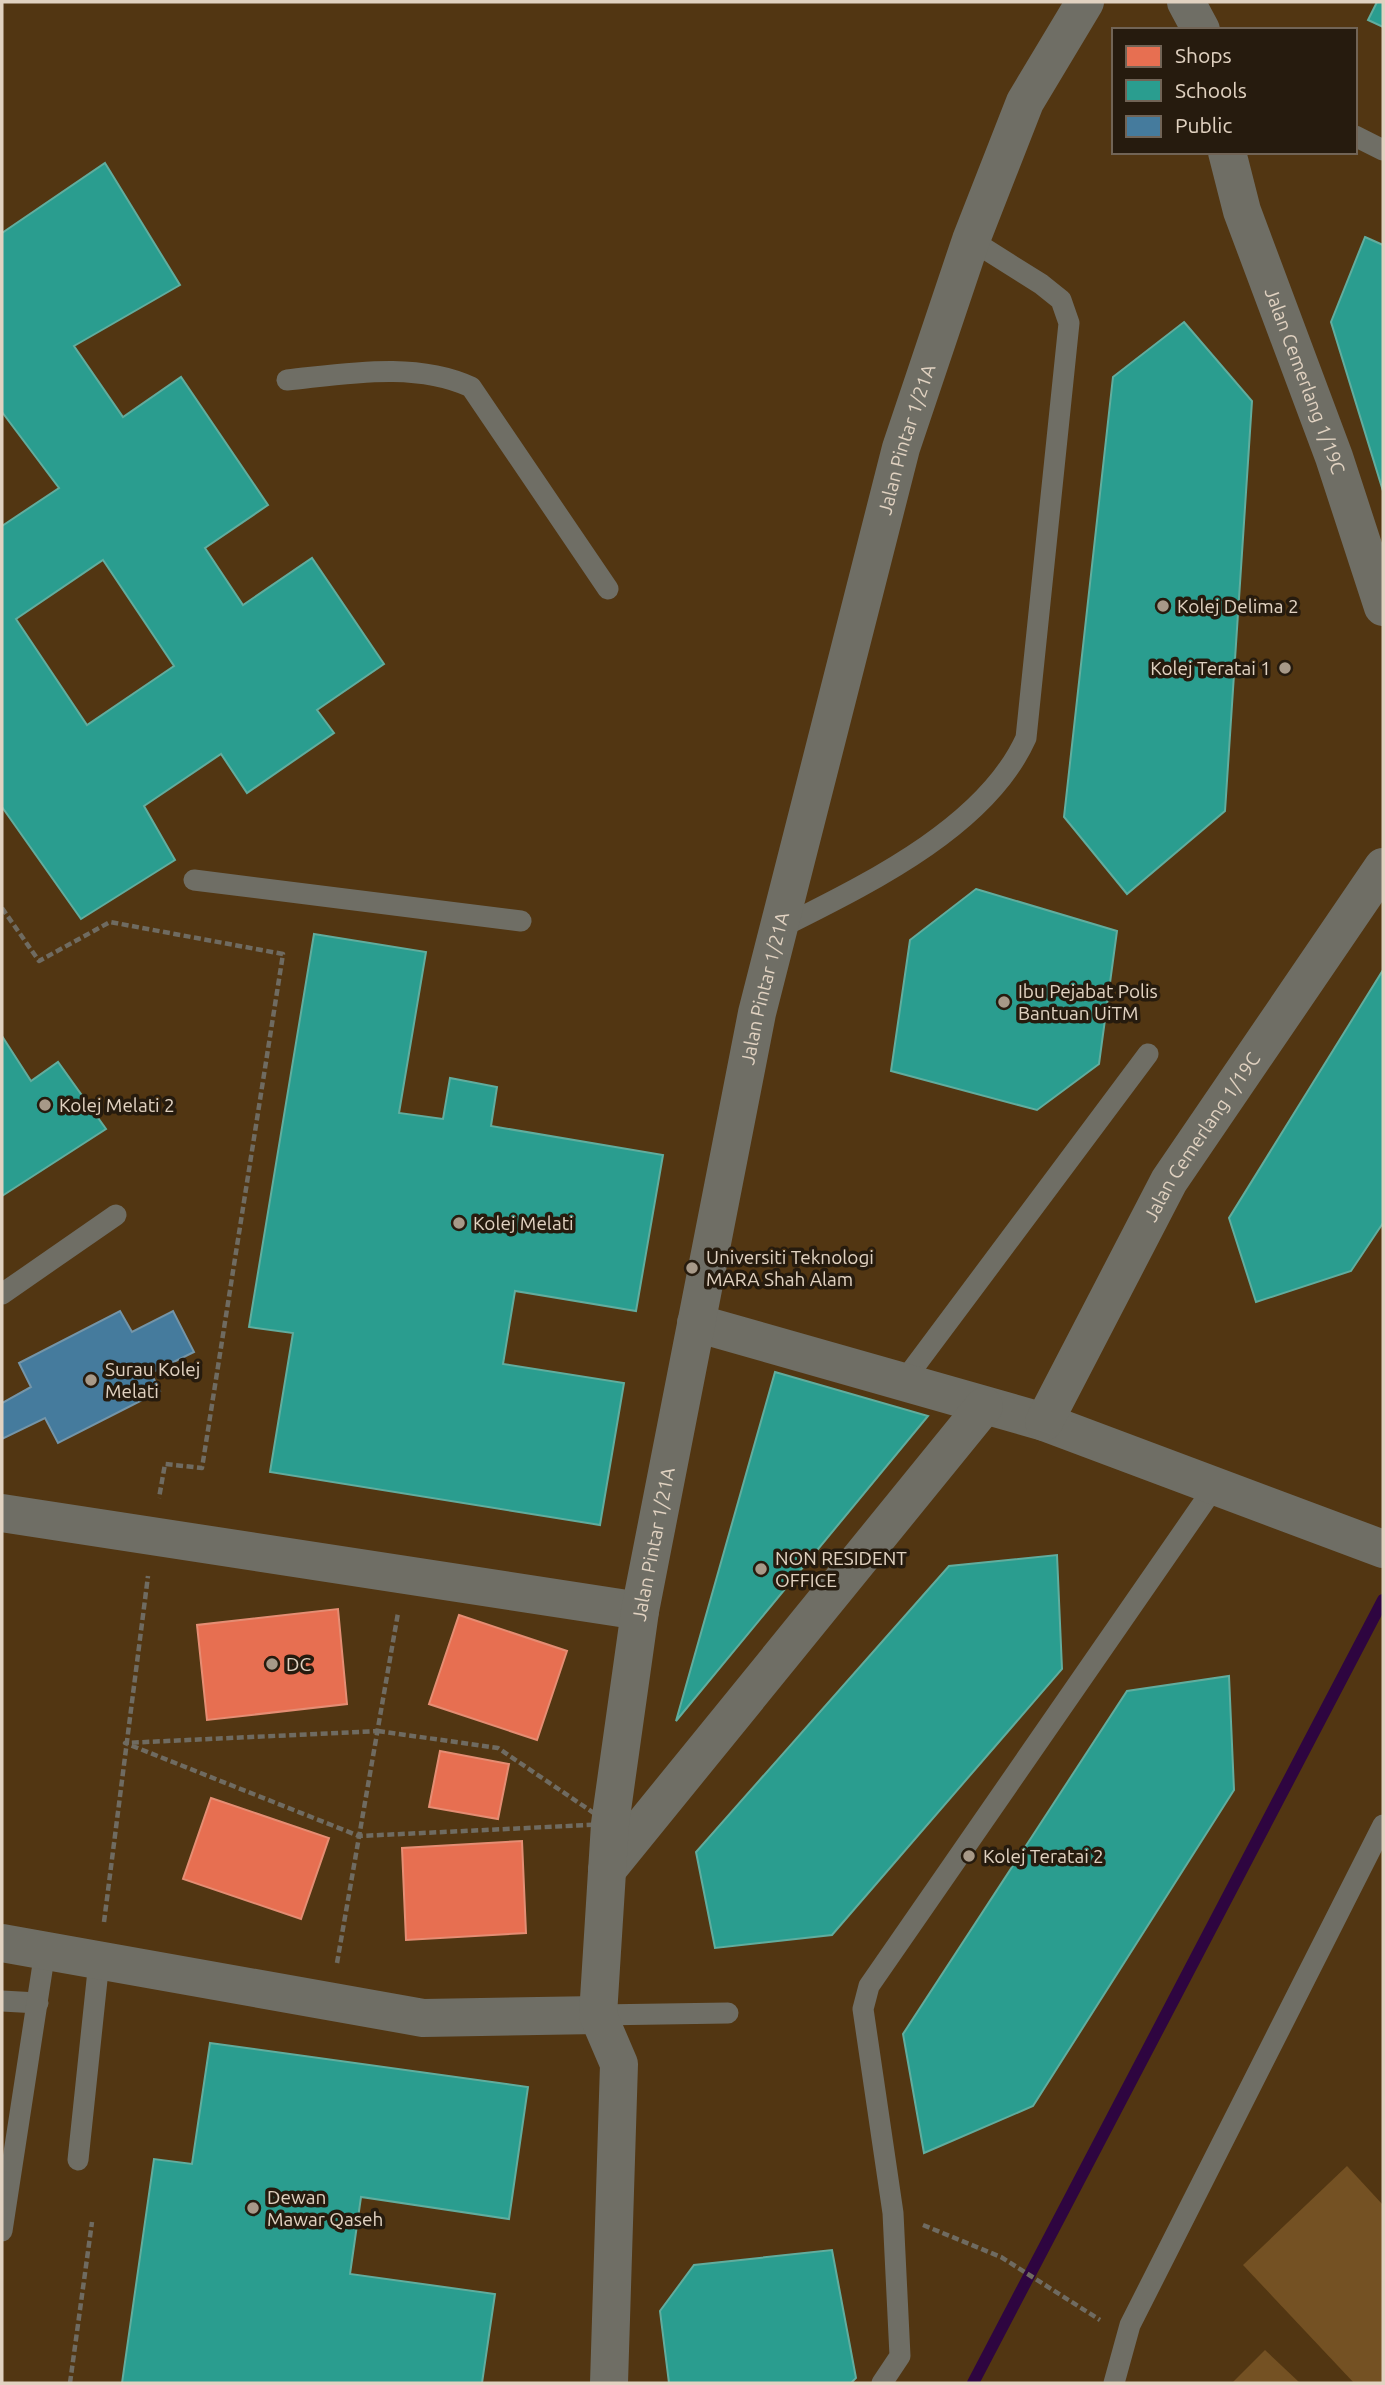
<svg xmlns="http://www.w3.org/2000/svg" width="1385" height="2385" viewBox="0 0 1385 2385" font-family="Ubuntu,sans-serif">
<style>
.built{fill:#523612;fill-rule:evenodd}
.green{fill:#745123}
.shops{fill:#e76f51;stroke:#e58d73;stroke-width:2}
.schools{fill:#2a9d8f;stroke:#61ad9e;stroke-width:2;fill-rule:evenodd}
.public{fill:#457b9d;stroke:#7495a8;stroke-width:2}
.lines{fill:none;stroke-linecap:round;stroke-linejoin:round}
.stream{stroke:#2e0540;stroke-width:12}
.path{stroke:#6f6b61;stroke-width:4.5;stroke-dasharray:7 3.5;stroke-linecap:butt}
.service{stroke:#6f6e65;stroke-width:21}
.minor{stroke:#6f6e65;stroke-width:38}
.poi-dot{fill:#a79988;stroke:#261b0e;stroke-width:2.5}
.labels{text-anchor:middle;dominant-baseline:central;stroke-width:7;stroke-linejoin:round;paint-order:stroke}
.street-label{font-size:19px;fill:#e1d2c1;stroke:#261b0e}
.poi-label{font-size:19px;fill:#e1d2c1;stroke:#261b0e;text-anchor:start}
</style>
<rect width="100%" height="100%" fill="#3c2f1e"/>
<path class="built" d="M 2,2 L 1383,2 L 1383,2383 L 2,2383 ZM 1114,30 L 1355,30 L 1355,152 L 1114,152 Z"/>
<g class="green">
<path d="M 1347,2166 L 1383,2205 L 1383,2383 L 1354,2383 L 1243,2265 Z"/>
<path d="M 1265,2350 L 1300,2383 L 1232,2383 Z"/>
</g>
<g class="shops">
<path d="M 338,1609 L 347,1704 L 207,1720 L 197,1625 Z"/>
<path d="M 459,1615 L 567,1651 L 537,1740 L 429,1704 Z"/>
<path d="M 440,1751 L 509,1764 L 498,1819 L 429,1807 Z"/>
<path d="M 211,1798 L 329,1838 L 301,1919 L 183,1879 Z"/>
<path d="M 522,1841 L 526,1933 L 406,1940 L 402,1848 Z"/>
</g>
<g class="schools">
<path d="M 1377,2 L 1383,2 L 1383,27 L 1368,20 Z"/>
<path d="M 105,163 L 180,285 L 74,346 L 123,417 L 181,377 L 268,505 L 205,548 L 243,605 L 312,558 L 384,664 L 317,710 L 334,733 L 247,793 L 221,754 L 144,806 L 175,860 L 81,919 L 2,807 L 2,526 L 59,488 L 2,412 L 2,233 ZM 103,560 L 174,666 L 87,725 L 16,619 Z"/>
<path d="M 1365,237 L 1383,245 L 1383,491 L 1331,322 Z"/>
<path d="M 1184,322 L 1252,401 L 1225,811 L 1127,894 L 1064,817 L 1113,377 Z"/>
<path d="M 976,889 L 1117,931 L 1099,1064 L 1037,1110 L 891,1071 L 910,940 Z"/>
<path d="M 314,934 L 426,952 L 399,1113 L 443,1119 L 450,1078 L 497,1087 L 491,1126 L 663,1155 L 636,1311 L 515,1291 L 503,1364 L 624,1383 L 600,1525 L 270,1472 L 293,1333 L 249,1327 Z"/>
<path d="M 1383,970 L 1383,1223 L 1351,1271 L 1256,1302 L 1229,1218 Z"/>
<path d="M 2,1036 L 31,1081 L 58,1062 L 106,1129 L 2,1196 Z"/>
<path d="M 775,1372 L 928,1416 L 676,1721 Z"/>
<path d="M 1057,1555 L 1062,1669 L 832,1935 L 715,1948 L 696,1852 L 949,1566 Z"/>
<path d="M 1229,1676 L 1234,1790 L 1033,2106 L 924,2153 L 903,2034 L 1127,1691 Z"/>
<path d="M 210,2043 L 528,2087 L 509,2219 L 361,2197 L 350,2274 L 495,2294 L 482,2383 L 122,2383 L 154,2159 L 192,2164 Z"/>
<path d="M 832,2250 L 856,2378 L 851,2383 L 669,2383 L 660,2311 L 694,2265 Z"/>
</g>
<path class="public" d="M 120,1311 L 132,1332 L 173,1311 L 194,1352 L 151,1373 L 160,1391 L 58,1443 L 45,1418 L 2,1439 L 2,1403 L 31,1387 L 19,1363 Z"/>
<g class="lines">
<path class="stream" d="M 973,2383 L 1383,1600"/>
<g class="path">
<path d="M 2,908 L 39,961 L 110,922 L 283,954 L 202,1468 L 165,1464 L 159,1498"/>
<path d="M 378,1731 L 498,1748 L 610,1824 L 359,1836 L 125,1743 Z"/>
<path d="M 104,1922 L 148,1576"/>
<path d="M 337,1963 L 398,1613"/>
<path d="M 923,2225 L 1001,2257 L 1100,2320"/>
<path d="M 70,2383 L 92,2222"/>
</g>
<g class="service">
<path d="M 1355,136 L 1383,150"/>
<path d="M 287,380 C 346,374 415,361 471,387 L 608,589"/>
<path d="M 194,880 L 521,921"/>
<path d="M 778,929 C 863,886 985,829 1026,738 L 1069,323 L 1061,300 L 1041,284 L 971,240"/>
<path d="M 2,1294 L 116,1215"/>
<path d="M 903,1382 L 1148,1054"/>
<path d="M 2,2001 L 38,2003"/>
<path d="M 598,2015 L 728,2013"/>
<path d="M 78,2160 L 99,1961"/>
<path d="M 2,2231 L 45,1951"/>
<path d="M 882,2383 L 900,2356 L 893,2213 L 863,2009 L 869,1986 L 1215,1486"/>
<path d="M 1114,2383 L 1130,2325 L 1383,1825"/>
</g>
<g class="minor">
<path d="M 1186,2 L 1201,30"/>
<path id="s1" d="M 1227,152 L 1242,211 L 1334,457 L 1383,607"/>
<path d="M 696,1323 L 1044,1422 L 1383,1549"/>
<path id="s2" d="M 1044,1422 L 1169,1181 L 1383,867"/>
<path d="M 2,1513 L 640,1611"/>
<path d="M 607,1870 L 984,1406"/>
<path d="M 2,1943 L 423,2018 L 598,2015"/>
<path id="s3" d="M 609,2383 L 619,2064 L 598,2015 L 610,1824 L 640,1611 L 757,1013 L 901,448 L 971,240 L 1025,102 L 1085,2"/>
</g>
</g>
<g class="poi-dot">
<circle cx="1163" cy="606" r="7"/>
<circle cx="1285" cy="668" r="7"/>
<circle cx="1004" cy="1002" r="7"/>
<circle cx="45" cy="1105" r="7"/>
<circle cx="459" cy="1223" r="7"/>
<circle cx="692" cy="1268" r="7"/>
<circle cx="91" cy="1380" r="7"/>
<circle cx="761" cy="1569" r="7"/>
<circle cx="272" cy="1664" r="7"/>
<circle cx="969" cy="1856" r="7"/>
<circle cx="253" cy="2208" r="7"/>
</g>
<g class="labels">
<g class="street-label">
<text stroke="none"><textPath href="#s1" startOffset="242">Jalan Cemerlang 1/19C</textPath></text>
<text stroke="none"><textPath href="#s3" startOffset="1981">Jalan Pintar 1/21A</textPath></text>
<text stroke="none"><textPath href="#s3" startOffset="1414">Jalan Pintar 1/21A</textPath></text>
<text stroke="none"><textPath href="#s2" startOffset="326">Jalan Cemerlang 1/19C</textPath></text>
<text stroke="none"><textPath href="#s3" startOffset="847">Jalan Pintar 1/21A</textPath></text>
</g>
<g class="poi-label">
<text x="1177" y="606">Kolej Delima 2</text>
<text x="1271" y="668" text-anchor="end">Kolej Teratai 1</text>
<text x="1018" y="991">Ibu Pejabat Polis<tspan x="1018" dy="22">Bantuan UiTM</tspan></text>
<text x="59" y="1105">Kolej Melati 2</text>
<text x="473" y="1223">Kolej Melati</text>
<text x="706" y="1257">Universiti Teknologi<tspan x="706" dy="22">MARA Shah Alam</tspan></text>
<text x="105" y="1369">Surau Kolej<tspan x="105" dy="22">Melati</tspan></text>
<text x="775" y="1558">NON RESIDENT<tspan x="775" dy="22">OFFICE</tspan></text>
<text x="286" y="1664">DC</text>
<text x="983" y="1856">Kolej Teratai 2</text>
<text x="267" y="2197">Dewan<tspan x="267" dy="22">Mawar Qaseh</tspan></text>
</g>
</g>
<rect width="1385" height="2385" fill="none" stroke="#e1d2c1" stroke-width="7"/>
<rect x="1112" y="28" width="245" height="126" fill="#261b0e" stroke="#716456" stroke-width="2"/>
<rect x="1126" y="46" width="35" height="21" fill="#e76f51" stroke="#716456" stroke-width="2"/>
<text x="1175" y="63" font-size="21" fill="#e1d2c1">Shops</text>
<rect x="1126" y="80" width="35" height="21" fill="#2a9d8f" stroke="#716456" stroke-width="2"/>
<text x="1175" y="98" font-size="21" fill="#e1d2c1">Schools</text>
<rect x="1126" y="116" width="35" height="21" fill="#457b9d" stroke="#716456" stroke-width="2"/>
<text x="1175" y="133" font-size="21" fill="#e1d2c1">Public</text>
</svg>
